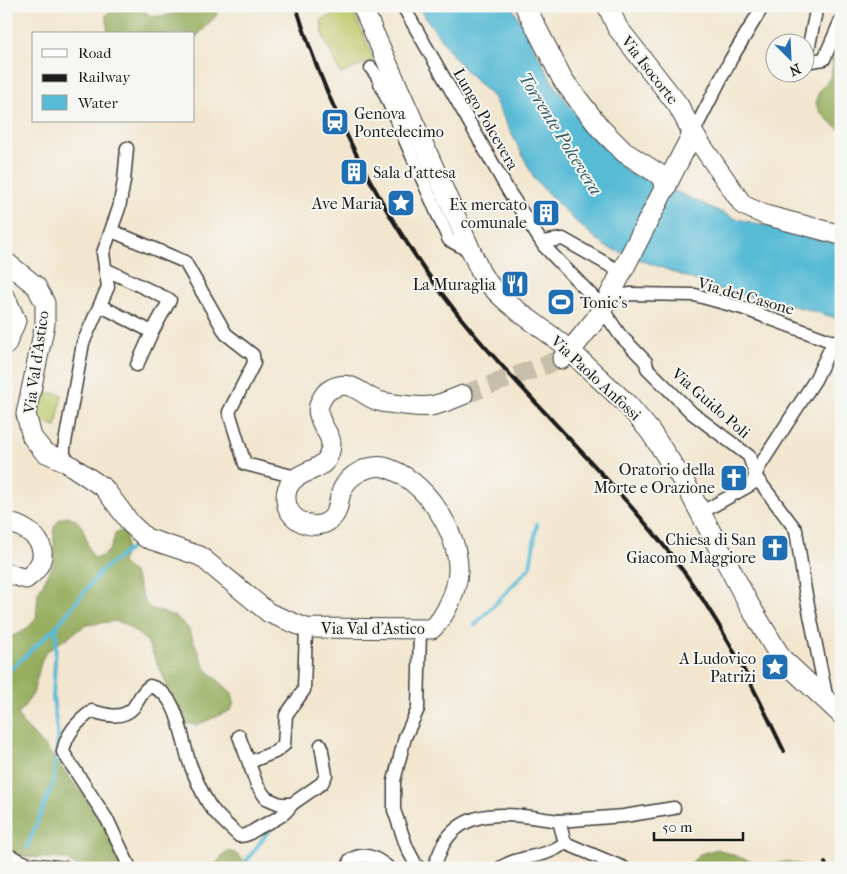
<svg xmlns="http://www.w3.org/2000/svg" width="847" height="874" viewBox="0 0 847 874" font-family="'IM FELL French Canon',serif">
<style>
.green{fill:#bdc96a;stroke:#6c7243}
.forest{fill:#96ad5e;stroke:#59643d}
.water{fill:#58bbd6;stroke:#3a6c79}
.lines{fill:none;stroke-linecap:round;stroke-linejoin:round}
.stream{stroke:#58bbd6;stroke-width:4}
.secondary-tunnel{stroke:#c7beab;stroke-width:19;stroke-dasharray:19 9;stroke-linecap:butt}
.street-casing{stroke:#3c3a37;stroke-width:15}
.secondary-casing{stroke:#3c3a37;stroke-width:21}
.primary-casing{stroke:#3c3a37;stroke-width:22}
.street{stroke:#fff;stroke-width:12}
.secondary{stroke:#fff;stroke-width:19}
.primary{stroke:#fff;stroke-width:20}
.rail{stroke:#1c1c1c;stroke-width:4}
.labels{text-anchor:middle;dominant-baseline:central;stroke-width:4;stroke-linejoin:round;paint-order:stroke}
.street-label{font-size:16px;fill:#1c1c1c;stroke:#f6f6f2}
.poi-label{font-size:16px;fill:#1c1c1c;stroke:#f6f6f2;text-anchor:end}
.water-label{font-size:18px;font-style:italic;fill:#345c66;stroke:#f6f6f2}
</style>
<rect width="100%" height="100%" fill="#f6f6f2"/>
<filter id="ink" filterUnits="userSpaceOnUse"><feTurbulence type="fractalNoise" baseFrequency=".02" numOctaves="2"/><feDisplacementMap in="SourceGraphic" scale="10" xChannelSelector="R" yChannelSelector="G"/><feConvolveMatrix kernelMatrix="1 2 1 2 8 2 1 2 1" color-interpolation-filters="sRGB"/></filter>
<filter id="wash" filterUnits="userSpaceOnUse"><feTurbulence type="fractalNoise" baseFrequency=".0096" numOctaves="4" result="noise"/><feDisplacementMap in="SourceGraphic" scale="20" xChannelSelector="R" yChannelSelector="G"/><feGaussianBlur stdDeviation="1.12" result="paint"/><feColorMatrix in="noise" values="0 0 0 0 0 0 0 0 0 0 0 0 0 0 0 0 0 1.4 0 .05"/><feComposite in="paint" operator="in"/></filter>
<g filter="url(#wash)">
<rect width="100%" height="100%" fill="#f2e6cf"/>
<g class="green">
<path d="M 351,7 L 374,59 L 341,74 L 324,39 L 321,20 Z"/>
<path d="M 40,390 L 62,395 L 56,427 L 35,421 Z"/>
</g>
<g class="forest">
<path d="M 115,6 L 143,6 L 148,15 C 167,20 181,9 199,6 C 205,5 213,6 219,6 L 216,16 L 194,39 L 194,34 L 108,34 L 106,15 L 115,10 Z"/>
<path d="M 841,43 L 841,131 C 831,120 807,110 820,91 C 823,85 829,81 831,75 C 835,60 829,57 841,43 Z"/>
<path d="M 67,516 C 90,523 82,542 94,558 C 109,557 112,547 115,534 L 123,530 C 131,544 123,550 122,564 L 135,575 L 144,601 L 150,608 L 176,617 L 188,628 L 206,669 L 232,693 L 234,702 L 231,710 L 197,725 L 188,724 L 177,707 L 147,641 L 125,624 L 116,621 L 86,625 L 47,651 L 42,659 L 33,694 L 18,715 L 22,723 L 46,748 L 82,793 L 106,829 L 124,868 L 79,868 L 66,859 L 29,857 L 12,853 L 6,848 L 6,639 L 24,631 L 36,619 L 38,593 L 54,563 L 54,527 L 59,520 Z"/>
<path d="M 717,849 C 733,854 749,863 766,864 C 778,864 790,859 801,866 L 686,868 L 700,854 Z"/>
<path d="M 227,851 L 235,853 L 252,868 L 212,868 Z"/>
</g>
<path class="water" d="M 417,6 L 512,6 L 553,83 L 588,130 L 627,172 L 657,183 L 734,218 L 841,245 L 841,322 L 833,317 L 788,304 L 727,292 L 606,247 L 573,219 L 535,180 L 493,97 L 460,65 Z"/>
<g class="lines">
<g class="stream">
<path d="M 475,625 L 530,567 L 537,524"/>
<path d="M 6,676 L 10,670 L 57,626 L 101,571 L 132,547"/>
<path d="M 27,847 L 53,784 L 58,739 L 53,697 L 57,626"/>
<path d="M 241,868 L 270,829"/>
</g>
</g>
</g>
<g filter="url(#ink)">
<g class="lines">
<path class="secondary-tunnel" d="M 463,395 L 562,359"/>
<defs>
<g id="street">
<path d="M 403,6 L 509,192 L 544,246 L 596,300 L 620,335 L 646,362 L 647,368 L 692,413 L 749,456 L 756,477 L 796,530 L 805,590 L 827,700"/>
<path d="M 817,6 L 807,55 L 811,61 L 824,59 L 841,20"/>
<path d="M 371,68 L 377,76 L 449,240 L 470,251"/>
<path d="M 693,133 L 731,59 L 763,6"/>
<path d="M 112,231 L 185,262 L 226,334 L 253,355 L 254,363 L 229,412 L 245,464 L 296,477"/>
<path d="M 542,242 L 563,239 L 621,272"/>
<path d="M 105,269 L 170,300 L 152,332"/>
<path d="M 609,297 L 631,294 L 695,295 L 742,308 L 841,345"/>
<path d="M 101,306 L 152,332 L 137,365"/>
<path d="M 64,461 L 64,448 L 83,343 L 108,287 L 103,253 L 119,208 L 124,181 L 127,148"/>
<path d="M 702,512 L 752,484 L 759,467 L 815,380 L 834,341"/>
<path d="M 239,736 L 257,785 L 266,798 L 280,804 L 292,804 L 322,783 L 326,775 L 321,745"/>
<path d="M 250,762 L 275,752 L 284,745 L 286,715 L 304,690 L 306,628"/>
<path d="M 559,821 L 624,816 L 674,808"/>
<path d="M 6,854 L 28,864 L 66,868"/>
<path d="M 130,868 L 108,821 L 63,752 C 66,734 77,722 92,711 C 105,715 122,720 133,708 C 140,699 140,693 150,686 C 180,694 181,740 190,764 C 195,777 201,791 208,803 C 215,815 229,826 239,836 C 249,836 252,831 260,827 C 274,819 283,818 292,804"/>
<path d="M 349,868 L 350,860 C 365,851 377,858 389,868"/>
<path d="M 420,868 L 416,865 L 407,848 L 394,810 L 394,781 L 405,737 L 418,709 L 420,631"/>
<path d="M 433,868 C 437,860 440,851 444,843 C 468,803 520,816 559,821 L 565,843 L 624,868"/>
<path d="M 500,868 C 521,854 542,860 565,843"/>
</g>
<g id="secondary">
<path d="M 362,6 L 481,273 C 502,306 541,324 570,351 L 562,359"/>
<path d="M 693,133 L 743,205 L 765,215 L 841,235"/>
<path d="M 6,262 L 36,286 L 45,303 L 45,324 L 26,414 L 32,437 L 44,452 L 64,461 L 104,488 L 131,524 L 146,538 L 200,556 L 269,613 L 306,628 L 432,629 C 445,617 457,591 458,572 C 460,532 423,477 384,467 C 369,464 349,475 343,488 C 337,499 341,510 331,519 C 315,534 286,520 286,499 C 285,469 320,475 328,457 C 337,436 323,433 319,415 C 316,407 323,393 331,389 C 354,377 362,398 382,402 C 396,404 417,408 431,406 C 442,404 453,399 463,395"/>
<path d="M 6,298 L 16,321 L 6,345"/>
<path d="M 6,522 C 38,529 58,555 26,579 L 6,573"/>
</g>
<g id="primary">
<path d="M 525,6 L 563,80 L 600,128 L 624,152 L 660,175 L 666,187"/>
<path d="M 608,6 L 617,27 L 678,105 L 693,133 L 609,297 L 596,319 L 570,351 L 628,405 L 650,431 L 687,487 L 748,603 L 781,658 L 841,714"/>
</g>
</defs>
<use href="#street" class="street-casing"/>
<use href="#secondary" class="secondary-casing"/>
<use href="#primary" class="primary-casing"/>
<use href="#street" class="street"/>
<use href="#secondary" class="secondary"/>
<use href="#primary" class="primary"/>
<g class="rail">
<path d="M 296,6 C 331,120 396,242 474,334 C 538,409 611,478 672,556 C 718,615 752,684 784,751"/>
<path d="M 825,863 L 827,868"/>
</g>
</g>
</g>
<defs>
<symbol id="station-square" viewBox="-11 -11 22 22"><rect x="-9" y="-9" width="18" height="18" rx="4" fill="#1f6fb2" stroke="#f6f6f2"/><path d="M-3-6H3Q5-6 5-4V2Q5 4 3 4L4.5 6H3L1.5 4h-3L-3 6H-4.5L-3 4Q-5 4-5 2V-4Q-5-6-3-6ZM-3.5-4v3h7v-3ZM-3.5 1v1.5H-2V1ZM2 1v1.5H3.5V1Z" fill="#fff"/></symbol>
<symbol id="building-square" viewBox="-11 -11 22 22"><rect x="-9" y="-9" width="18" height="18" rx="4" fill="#1f6fb2" stroke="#f6f6f2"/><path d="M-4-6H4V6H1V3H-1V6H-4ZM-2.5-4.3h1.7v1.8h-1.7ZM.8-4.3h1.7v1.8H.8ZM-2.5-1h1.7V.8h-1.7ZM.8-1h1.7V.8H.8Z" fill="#fff"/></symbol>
<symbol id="sight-square" viewBox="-11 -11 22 22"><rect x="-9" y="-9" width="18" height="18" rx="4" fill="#1f6fb2" stroke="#f6f6f2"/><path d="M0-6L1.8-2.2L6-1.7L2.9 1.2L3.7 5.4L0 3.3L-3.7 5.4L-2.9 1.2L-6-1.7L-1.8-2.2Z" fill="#fff"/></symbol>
<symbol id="restaurant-square" viewBox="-11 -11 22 22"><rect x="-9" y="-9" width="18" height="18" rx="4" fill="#1f6fb2" stroke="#f6f6f2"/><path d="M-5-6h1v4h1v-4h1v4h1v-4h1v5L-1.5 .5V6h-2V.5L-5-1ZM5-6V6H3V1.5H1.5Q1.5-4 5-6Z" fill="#fff"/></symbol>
<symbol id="stadium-square" viewBox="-11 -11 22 22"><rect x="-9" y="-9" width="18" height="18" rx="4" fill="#1f6fb2" stroke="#f6f6f2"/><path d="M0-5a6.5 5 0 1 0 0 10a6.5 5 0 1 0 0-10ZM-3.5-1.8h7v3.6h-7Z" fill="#fff"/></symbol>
<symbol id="church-square" viewBox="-11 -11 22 22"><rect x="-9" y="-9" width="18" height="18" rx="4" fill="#1f6fb2" stroke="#f6f6f2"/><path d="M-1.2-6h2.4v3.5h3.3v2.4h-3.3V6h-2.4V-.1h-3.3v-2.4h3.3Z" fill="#fff"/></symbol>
</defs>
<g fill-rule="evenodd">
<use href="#station-square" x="319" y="106" width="32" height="32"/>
<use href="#building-square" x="338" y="156" width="32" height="32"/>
<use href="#sight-square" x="385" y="187" width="32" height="32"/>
<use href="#building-square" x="530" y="197" width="32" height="32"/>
<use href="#restaurant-square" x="499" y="268" width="32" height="32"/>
<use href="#stadium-square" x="545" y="286" width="32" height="32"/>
<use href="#church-square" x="718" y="462" width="32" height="32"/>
<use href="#church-square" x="759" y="532" width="32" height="32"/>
<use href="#sight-square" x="759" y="651" width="32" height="32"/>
</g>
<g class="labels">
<g class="street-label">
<text transform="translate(650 70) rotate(52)">Via Isocorte</text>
<text transform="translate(486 119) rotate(60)">Lungo Polcevera</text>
<text transform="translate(746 296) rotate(16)">Via del Casone</text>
<text transform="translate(36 362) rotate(-82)">Via Val d'Astico</text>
<text transform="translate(596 378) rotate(43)">Via Paolo Anfossi</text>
<text transform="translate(711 403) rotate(41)">Via Guido Poli</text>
<text x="373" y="628">Via Val d'Astico</text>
</g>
<g class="poi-label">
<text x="354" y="113" text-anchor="start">Genova<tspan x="354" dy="18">Pontedecimo</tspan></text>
<text x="373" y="172" text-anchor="start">Sala d'attesa</text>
<text x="382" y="203">Ave Maria</text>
<text x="527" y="204">Ex mercato<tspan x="527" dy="18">comunale</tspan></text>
<text x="496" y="284">La Muraglia</text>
<text x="580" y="302" text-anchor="start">Tonic's</text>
<text x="715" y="469">Oratorio della<tspan x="715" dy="18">Morte e Orazione</tspan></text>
<text x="756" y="539">Chiesa di San<tspan x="756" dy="18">Giacomo Maggiore</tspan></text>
<text x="756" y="658">A Ludovico<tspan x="756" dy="18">Patrizi</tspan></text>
</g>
<g class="water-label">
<text transform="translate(560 134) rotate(58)">Torrente Polcevera</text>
</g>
</g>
<rect width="847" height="874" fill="none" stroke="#f6f6f2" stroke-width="25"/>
<rect x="32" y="32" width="162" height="90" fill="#f6f6f2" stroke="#9f9f9c"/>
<rect x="42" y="49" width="25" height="8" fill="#ffffff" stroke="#9f9f9c"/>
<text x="78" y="58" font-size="15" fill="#1c1c1c">Road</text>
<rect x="42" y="74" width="25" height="8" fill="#1c1c1c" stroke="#9f9f9c"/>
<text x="78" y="82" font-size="15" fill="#1c1c1c">Railway</text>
<rect x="42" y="95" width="25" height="15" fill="#58bbd6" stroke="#9f9f9c"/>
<text x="78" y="108" font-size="15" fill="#1c1c1c">Water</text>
<g transform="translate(790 58) rotate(156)"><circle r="24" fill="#f6f6f2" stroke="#9f9f9c"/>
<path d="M0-4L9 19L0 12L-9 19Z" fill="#1f6fb2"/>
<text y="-8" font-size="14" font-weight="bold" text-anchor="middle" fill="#1c1c1c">N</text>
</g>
<path d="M654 832v8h89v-8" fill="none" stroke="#1c1c1c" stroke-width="2.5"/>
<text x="662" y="832" font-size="15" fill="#1c1c1c" stroke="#f6f6f2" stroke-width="4" paint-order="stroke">50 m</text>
</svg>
